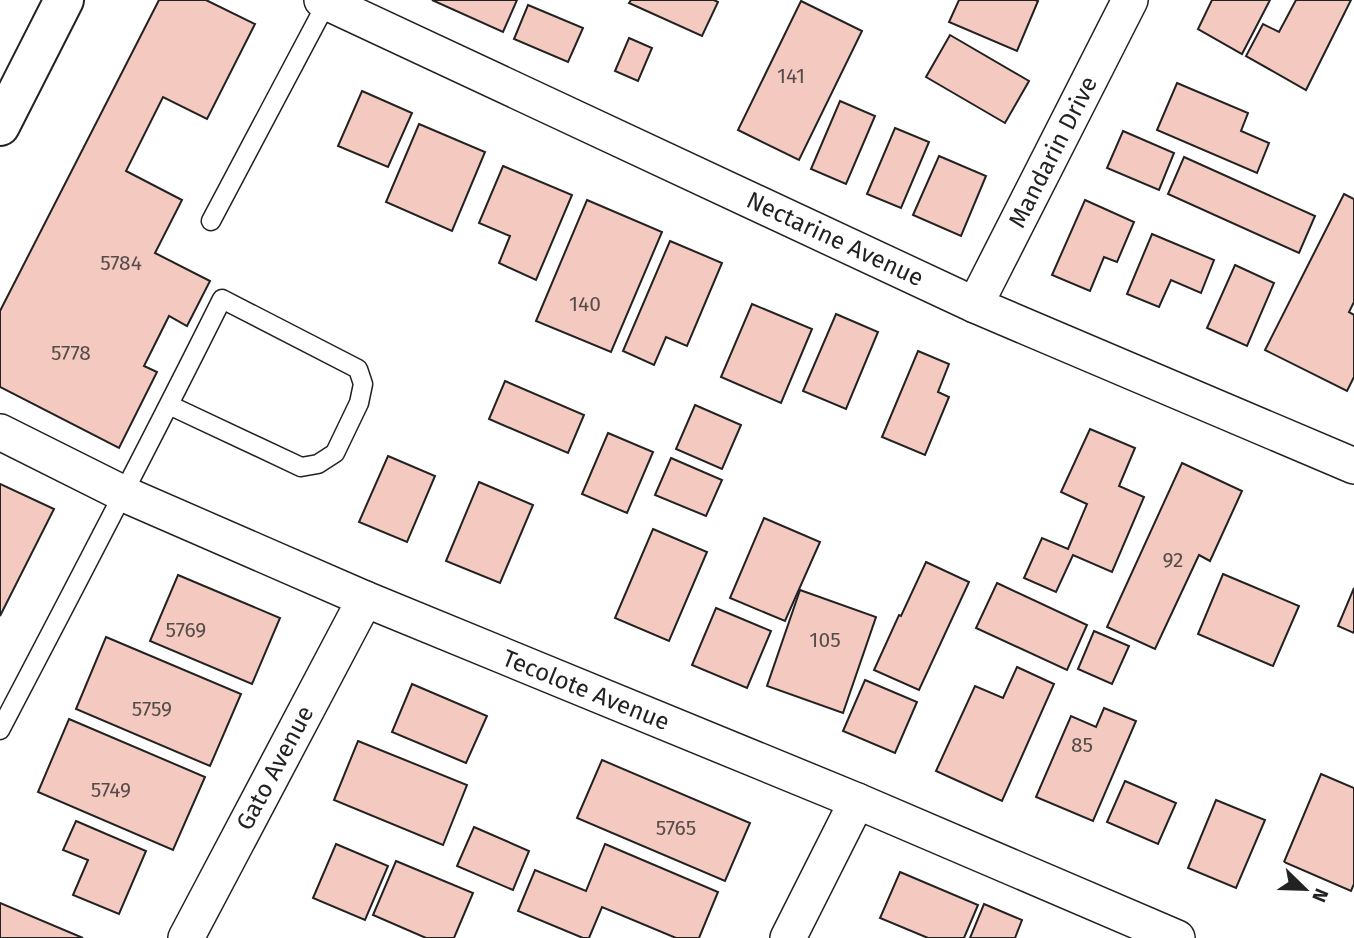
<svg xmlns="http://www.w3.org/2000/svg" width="1354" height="938" viewBox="0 0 1354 938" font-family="'Fira Sans',sans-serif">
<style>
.building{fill:#f3c9c0;stroke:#222;stroke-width:2}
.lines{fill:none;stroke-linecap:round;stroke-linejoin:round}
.service-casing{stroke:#222;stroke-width:21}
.minor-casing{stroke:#222;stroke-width:38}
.secondary-casing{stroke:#222;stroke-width:42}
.service{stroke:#fff;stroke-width:18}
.minor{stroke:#fff;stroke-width:35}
.secondary{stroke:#fff;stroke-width:38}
.labels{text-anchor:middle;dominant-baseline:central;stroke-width:5;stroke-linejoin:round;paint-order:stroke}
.number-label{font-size:21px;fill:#564c4a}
.street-label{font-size:24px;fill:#222;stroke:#fff}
</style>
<rect width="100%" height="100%" fill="#fff"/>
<g class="building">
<path d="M 159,0 L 206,0 L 255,24 L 207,119 L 163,97 L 126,171 L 182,200 L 155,253 L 210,281 L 187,326 L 169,316 L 144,366 L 157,372 L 119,448 L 0,387 L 0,311 Z"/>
<path d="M 432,0 L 517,0 L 503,32 Z"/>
<path d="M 631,0 L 714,0 L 718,2 L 702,36 L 629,3 Z"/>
<path d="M 959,0 L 1035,0 L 1038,1 L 1017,51 L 949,22 Z"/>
<path d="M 1212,0 L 1270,0 L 1242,54 L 1198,29 Z"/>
<path d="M 1296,0 L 1351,0 L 1306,90 L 1246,56 L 1263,24 L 1279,32 Z"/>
<path d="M 801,1 L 862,31 L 799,160 L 738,130 Z"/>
<path d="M 528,5 L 583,28 L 568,62 L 514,39 Z"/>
<path d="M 950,35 L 1029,81 L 1005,123 L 926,77 Z"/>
<path d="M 629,38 L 652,48 L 638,81 L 615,71 Z"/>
<path d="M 1177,83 L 1248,113 L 1241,131 L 1269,143 L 1257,173 L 1157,130 Z"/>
<path d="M 362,91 L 412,113 L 388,167 L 338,146 Z"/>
<path d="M 840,101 L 875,116 L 846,184 L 811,169 Z"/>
<path d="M 419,124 L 485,152 L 452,231 L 386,202 Z"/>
<path d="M 895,128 L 929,142 L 901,208 L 867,194 Z"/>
<path d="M 1123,131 L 1174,153 L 1159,190 L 1107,168 Z"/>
<path d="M 939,156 L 986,176 L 961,236 L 913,215 Z"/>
<path d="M 1184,157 L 1315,216 L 1299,253 L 1168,194 Z"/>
<path d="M 503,166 L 572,195 L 536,280 L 499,263 L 510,236 L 479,223 Z"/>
<path d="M 1344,194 L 1354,199 L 1354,302 L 1349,312 L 1354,315 L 1354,377 L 1347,391 L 1265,350 Z"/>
<path d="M 587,200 L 662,232 L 611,352 L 536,321 Z"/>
<path d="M 1085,200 L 1134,222 L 1117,262 L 1104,257 L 1090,291 L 1052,275 Z"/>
<path d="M 1152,234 L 1214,260 L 1201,293 L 1171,280 L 1159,307 L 1127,294 Z"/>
<path d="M 670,241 L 722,263 L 687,346 L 666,337 L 654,365 L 623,351 Z"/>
<path d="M 1235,265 L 1274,283 L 1247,346 L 1207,328 Z"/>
<path d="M 752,304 L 812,329 L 781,403 L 721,377 Z"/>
<path d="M 836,314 L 878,332 L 846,409 L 803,391 Z"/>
<path d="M 918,351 L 949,364 L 938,392 L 949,397 L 925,455 L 882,437 Z"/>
<path d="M 505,381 L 584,415 L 568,453 L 489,419 Z"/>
<path d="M 695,405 L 741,425 L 722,469 L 676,449 Z"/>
<path d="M 1090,429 L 1135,448 L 1119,486 L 1144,497 L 1112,572 L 1073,555 L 1056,592 L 1024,578 L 1042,538 L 1068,549 L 1087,504 L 1061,492 Z"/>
<path d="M 608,433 L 653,452 L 627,513 L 582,494 Z"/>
<path d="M 388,456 L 435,476 L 407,542 L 359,522 Z"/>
<path d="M 671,458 L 722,480 L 706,516 L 655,495 Z"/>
<path d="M 1182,463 L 1242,491 L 1210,561 L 1199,555 L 1155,649 L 1107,627 Z"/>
<path d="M 479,482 L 533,505 L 500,583 L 446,561 Z"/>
<path d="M 0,484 L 54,509 L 0,616 Z"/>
<path d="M 764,518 L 820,542 L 785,621 L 730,598 Z"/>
<path d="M 653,529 L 707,552 L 669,641 L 615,618 Z"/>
<path d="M 926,562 L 969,582 L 919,690 L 874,670 L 899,615 L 901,616 Z"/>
<path d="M 1223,574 L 1299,606 L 1273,666 L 1198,634 Z"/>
<path d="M 178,575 L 280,618 L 252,684 L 150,641 Z"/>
<path d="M 997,583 L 1087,625 L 1067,670 L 976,628 Z"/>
<path d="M 1354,588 L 1354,633 L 1338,626 Z"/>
<path d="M 800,590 L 876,617 L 843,713 L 767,686 Z"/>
<path d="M 716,608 L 771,631 L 747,688 L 692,665 Z"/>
<path d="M 1094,631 L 1129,646 L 1112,684 L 1078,669 Z"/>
<path d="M 106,637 L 241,694 L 210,766 L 76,709 Z"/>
<path d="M 1017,667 L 1054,684 L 1002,801 L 936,771 L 975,686 L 1003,698 Z"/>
<path d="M 865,680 L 917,702 L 895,753 L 843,731 Z"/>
<path d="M 412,684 L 487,716 L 466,763 L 392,732 Z"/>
<path d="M 1104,708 L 1136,721 L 1093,821 L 1036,797 L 1071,716 L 1096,727 Z"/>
<path d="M 69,719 L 205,777 L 173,850 L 38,792 Z"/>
<path d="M 358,741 L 467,785 L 443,845 L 334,800 Z"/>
<path d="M 602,760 L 750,823 L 725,881 L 577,818 Z"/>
<path d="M 1321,774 L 1354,788 L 1354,884 L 1351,891 L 1284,862 Z"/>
<path d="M 1125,781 L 1176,803 L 1158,844 L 1107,822 Z"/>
<path d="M 1216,800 L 1265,820 L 1236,888 L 1188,868 Z"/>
<path d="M 76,821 L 146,851 L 119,914 L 73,895 L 88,860 L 63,850 Z"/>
<path d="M 474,827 L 529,851 L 513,890 L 457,866 Z"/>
<path d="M 336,844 L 388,866 L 365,920 L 313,898 Z"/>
<path d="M 605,844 L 718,892 L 699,938 L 676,938 L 602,907 L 589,938 L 583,938 L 518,911 L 535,870 L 586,891 Z"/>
<path d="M 396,861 L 473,893 L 454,938 L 426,938 L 373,915 Z"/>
<path d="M 900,872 L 978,905 L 964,938 L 928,938 L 880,918 Z"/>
<path d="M 0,903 L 83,938 L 0,938 Z"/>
<path d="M 984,904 L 1022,920 L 1015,938 L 970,938 Z"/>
</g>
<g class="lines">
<defs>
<g id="service">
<path d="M 211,221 L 327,2"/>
<path d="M 0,730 C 75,587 150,444 222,299 L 358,369 L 363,384 L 359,403 L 335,453 L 318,464 L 301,467 L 169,405"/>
</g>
<g id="minor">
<path d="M 322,0 L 975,305 L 1354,466"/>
<path d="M 975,305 L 1130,0"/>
<path d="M 0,432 L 124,494 L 365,599 L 857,801 L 1177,938"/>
<path d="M 186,938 L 365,599"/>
<path d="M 788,938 L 857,801"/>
</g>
<path id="secondary" d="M 0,126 L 64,0"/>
</defs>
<use href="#service" class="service-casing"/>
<use href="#minor" class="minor-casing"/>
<use href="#secondary" class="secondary-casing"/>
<use href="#service" class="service"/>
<use href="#minor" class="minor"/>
<use href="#secondary" class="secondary"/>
</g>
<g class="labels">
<g class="number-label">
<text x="791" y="76">141</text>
<text x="121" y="263">5784</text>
<text x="585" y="304">140</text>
<text x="71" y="353">5778</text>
<text x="1173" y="560">92</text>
<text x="186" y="630">5769</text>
<text x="825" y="640">105</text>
<text x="152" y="709">5759</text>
<text x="1082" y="745">85</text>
<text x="111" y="790">5749</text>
<text x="676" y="828">5765</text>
</g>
<g class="street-label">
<text transform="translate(1053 152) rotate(-63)">Mandarin Drive</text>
<text transform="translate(835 239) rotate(25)">Nectarine Avenue</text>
<text transform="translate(586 690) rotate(22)">Tecolote Avenue</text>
<text transform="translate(275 768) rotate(-62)">Gato Avenue</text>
</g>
</g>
<g transform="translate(1305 889) rotate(113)" stroke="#ffffff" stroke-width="5" paint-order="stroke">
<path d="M0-5L12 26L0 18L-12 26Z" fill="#222222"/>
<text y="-10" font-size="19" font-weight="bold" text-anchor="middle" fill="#222222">N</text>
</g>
</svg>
